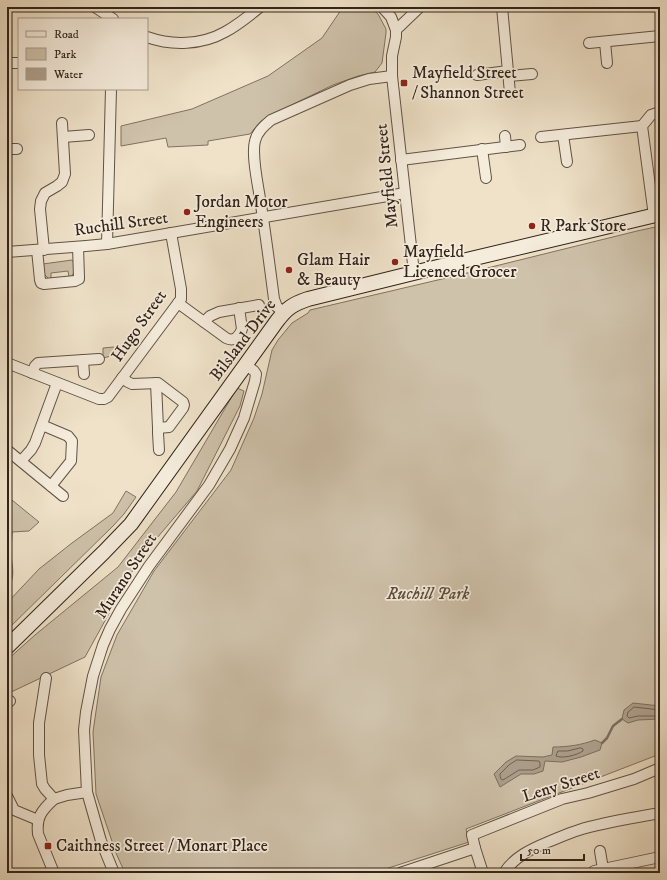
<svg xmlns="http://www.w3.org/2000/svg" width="667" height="880" viewBox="0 0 667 880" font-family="'IM FELL DW Pica',serif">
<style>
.green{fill:#cfc2ab;stroke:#807262}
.water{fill:#aea18e;stroke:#7c6f60}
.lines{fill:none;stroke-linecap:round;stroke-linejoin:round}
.shore{stroke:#706254;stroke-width:1}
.stream{stroke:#7c6f60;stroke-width:2.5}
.minor-casing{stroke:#605346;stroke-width:12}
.secondary-casing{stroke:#31231a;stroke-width:16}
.minor{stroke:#f5ecdc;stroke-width:10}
.secondary{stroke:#f5ecdc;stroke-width:14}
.poi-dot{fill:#8f2418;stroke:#f5ecdc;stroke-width:1.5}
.labels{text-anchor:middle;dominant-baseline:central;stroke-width:3.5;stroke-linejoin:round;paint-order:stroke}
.poi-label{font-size:17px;fill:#31231a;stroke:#f5ecdc;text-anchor:start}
.street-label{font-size:17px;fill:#31231a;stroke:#f5ecdc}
.park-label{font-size:17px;font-style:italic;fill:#584b3e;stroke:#f5ecdc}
</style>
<rect width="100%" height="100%" fill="#efe2c9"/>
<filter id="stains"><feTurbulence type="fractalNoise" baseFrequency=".005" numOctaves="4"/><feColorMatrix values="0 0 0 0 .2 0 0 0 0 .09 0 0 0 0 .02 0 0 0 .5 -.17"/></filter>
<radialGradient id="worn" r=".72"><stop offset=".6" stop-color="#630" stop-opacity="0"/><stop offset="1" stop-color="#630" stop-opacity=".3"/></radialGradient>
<g class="green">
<path d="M 343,7 L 370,7 L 378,14 L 386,29 L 386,33 L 382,63 L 375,72 L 358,76 L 333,85 L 277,112 L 261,121 L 250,134 L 208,141 L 208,145 L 168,147 L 166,138 L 121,146 L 121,126 L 192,109 L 268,76 L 322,38 Z"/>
<path d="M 660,226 L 660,754 L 466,829 L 469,842 L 373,873 L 125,873 L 116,853 L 96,794 L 93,732 L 101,677 L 117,635 L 154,571 L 231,470 L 254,418 L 262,394 L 272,350 L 278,340 L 292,323 L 308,313 L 310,310 L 459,275 L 637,231 Z"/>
<path d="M 72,260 L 75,264 L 75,271 L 71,277 L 69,277 L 68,271 L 51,273 L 51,279 L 49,279 L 44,274 L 43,264 Z"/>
<path d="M 114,347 L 115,355 L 103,358 L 103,348 Z"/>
<path d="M 237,388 L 244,391 L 240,406 L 197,491 L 139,559 L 85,657 L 7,694 L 7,660 L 35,635 L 118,567 L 176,492 Z"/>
<path d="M 126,491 L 136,497 L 124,514 L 113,526 L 7,630 L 7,603 L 39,569 L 72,543 L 113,513 Z"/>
<path d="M 7,496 L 39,522 L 29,531 L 12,532 C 12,538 11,545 11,552 C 11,564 17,578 7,588 Z"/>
</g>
<g class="water">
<path d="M 633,703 L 660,706 L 660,719 L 638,720 L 628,723 L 622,719 L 624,710 Z"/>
<path d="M 595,740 L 602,743 L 600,750 L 581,757 L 562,762 L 545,761 L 543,771 L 534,774 L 521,774 L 500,787 L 494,774 L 506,762 L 516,756 L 543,757 L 552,755 L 553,747 C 568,747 581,745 595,740 Z"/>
</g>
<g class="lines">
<g class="shore">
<path d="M 660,710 L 634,707 L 628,712 L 627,716 L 629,718 L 638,716 L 660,716"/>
<path d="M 581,748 L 583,749 L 583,751 C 577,755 563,759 556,756 L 557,753 L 558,751 L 567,751 Z"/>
<path d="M 517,760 L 539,761 L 540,763 L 540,767 L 533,770 L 519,770 L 503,780 L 501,779 L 500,776 L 500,774 L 509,765 Z"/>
</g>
<path class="stream" d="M 602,743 L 607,738 L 613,726 L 622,719"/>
<defs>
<g id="minor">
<path d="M 95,7 L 113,19"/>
<path d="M 382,7 L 391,17 L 396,30 L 396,37 L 392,56 L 392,76 L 414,273"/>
<path d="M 502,7 L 510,93"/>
<path d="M 396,30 L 420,7"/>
<path d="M 147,37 C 172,46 202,45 225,32 C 238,25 249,16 260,7"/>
<path d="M 605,42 L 607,63"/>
<path d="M 589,43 L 660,36"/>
<path d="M 7,63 L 19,63"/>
<path d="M 477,75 L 508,71"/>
<path d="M 509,76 L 532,74"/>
<path d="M 563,135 L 567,162"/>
<path d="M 505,136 L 506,147"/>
<path d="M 63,137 L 89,135"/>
<path d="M 541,137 L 642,126"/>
<path d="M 7,149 L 17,149"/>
<path d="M 482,149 L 486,178"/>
<path d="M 401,160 L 520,145"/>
<path d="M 654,216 L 642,126 L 651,115 L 660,112"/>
<path d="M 107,244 L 111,89"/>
<path d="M 37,250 L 40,280 L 41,283 L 44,284 L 75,281 L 79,279 L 79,277 L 78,247"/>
<path d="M 44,250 L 40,209 L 41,201 L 45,193 L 57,186 L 62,182 L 65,174 L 62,123"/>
<path d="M 7,252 L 86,246 L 107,244 L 405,193"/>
<path d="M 178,303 L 226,338 C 234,342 239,337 242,329 L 239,308"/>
<path d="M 284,312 L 277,307 L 274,299 C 270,268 266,237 261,205 C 259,189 251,156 255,141 C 257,132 264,126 271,120 L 350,85 L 369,79 L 392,76"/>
<path d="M 204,322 L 210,316 L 219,312 L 259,305"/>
<path d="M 83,360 L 84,374"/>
<path d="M 7,363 L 99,399 L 104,399 L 108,397 L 181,299 L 181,289 L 171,233"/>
<path d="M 32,373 L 35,366 L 38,363 L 99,359"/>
<path d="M 122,378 L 128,382 L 132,384 L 158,383 L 183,402 L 184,405 L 183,408 L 169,427 L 158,428"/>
<path d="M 156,383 L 158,428 L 158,433 L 159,450"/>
<path d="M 42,425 L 68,436 L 72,441 L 71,461 L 51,486"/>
<path d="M 7,450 L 63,496"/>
<path d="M 21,461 L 31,450 L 35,443 L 57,383"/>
<path d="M 46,678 L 39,723 L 39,755 L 42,784 L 45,789 L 54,799 L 67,795 L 87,792"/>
<path d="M 7,703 L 10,701"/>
<path d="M 7,796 L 14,810 L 38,820"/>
<path d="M 600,851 L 603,869"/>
<path d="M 594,871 L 660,857"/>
<path d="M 54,873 L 38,834 C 36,817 42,810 54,799"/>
<path d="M 114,873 L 101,841 L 87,792 L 84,730 L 86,712 L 93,676 L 103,645 L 110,629 L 121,609 L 149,566 L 209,485 L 230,449 L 244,418 L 255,381 L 256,374 L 254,371 L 246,365"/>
<path d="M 400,873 L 475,848"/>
<path d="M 483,873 L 475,848 L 472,835 L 562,799 L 588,793 L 634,779 L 660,768"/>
<path d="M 504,873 C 514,857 531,849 548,842 C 558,838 569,833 579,830 C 604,822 634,818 660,813"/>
</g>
<path id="secondary" d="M 7,647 L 104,552 L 131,524 L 277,321 C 287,308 293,304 308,299 L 458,262 L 660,214"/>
</defs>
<use href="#minor" class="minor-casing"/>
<use href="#secondary" class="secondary-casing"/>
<use href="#minor" class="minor"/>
<use href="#secondary" class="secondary"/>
</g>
<g class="poi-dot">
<rect x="400" y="79" width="8" height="8" rx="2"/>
<circle cx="187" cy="212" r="4"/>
<circle cx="532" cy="226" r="4"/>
<circle cx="395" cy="262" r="4"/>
<circle cx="289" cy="270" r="4"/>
<rect x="44" y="842" width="8" height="8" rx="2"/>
</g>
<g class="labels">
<g class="poi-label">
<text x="412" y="73">Mayfield Street<tspan x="412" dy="20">/ Shannon Street</tspan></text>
<text x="195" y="202">Jordan Motor<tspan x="195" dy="20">Engineers</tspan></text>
<text x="540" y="226">R Park Store</text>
<text x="403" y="252">Mayfield<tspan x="403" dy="20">Licenced Grocer</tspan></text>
<text x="297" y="260">Glam Hair<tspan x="297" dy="20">&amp; Beauty</tspan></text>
<text x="56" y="846">Caithness Street / Monart Place</text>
</g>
<g class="street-label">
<text transform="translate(387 176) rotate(-96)">Mayfield Street</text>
<text transform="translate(121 224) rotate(-8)">Ruchill Street</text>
<text transform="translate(139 326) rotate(-55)">Hugo Street</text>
<text transform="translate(243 340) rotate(-53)">Bilsland Drive</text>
<text transform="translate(126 576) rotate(-57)">Murano Street</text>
<text transform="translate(561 785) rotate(-18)">Leny Street</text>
</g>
<g class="park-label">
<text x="428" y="594">Ruchill Park</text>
</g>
</g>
<rect width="667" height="880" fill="none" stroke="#efe2c9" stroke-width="24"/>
<rect x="8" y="8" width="651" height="864" fill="none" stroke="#31231a" stroke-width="2"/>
<rect x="12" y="12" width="643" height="856" fill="none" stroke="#31231a"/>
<rect x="18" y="18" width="130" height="72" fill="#f5ecdc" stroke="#a79c8e"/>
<rect x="26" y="31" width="20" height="6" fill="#f5ecdc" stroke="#a79c8e"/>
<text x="54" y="38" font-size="12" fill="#31231a">Road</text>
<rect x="26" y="48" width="20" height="12" fill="#cfc2ab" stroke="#a79c8e"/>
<text x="54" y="58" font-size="12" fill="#31231a">Park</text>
<rect x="26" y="68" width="20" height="12" fill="#aea18e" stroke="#a79c8e"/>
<text x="54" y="78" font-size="12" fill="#31231a">Water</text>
<path d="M521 854v6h63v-6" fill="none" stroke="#31231a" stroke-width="2"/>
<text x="527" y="854" font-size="12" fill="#31231a" stroke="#f5ecdc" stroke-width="3" paint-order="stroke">50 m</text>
<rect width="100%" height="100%" filter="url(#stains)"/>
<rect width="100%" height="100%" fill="url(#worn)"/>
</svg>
